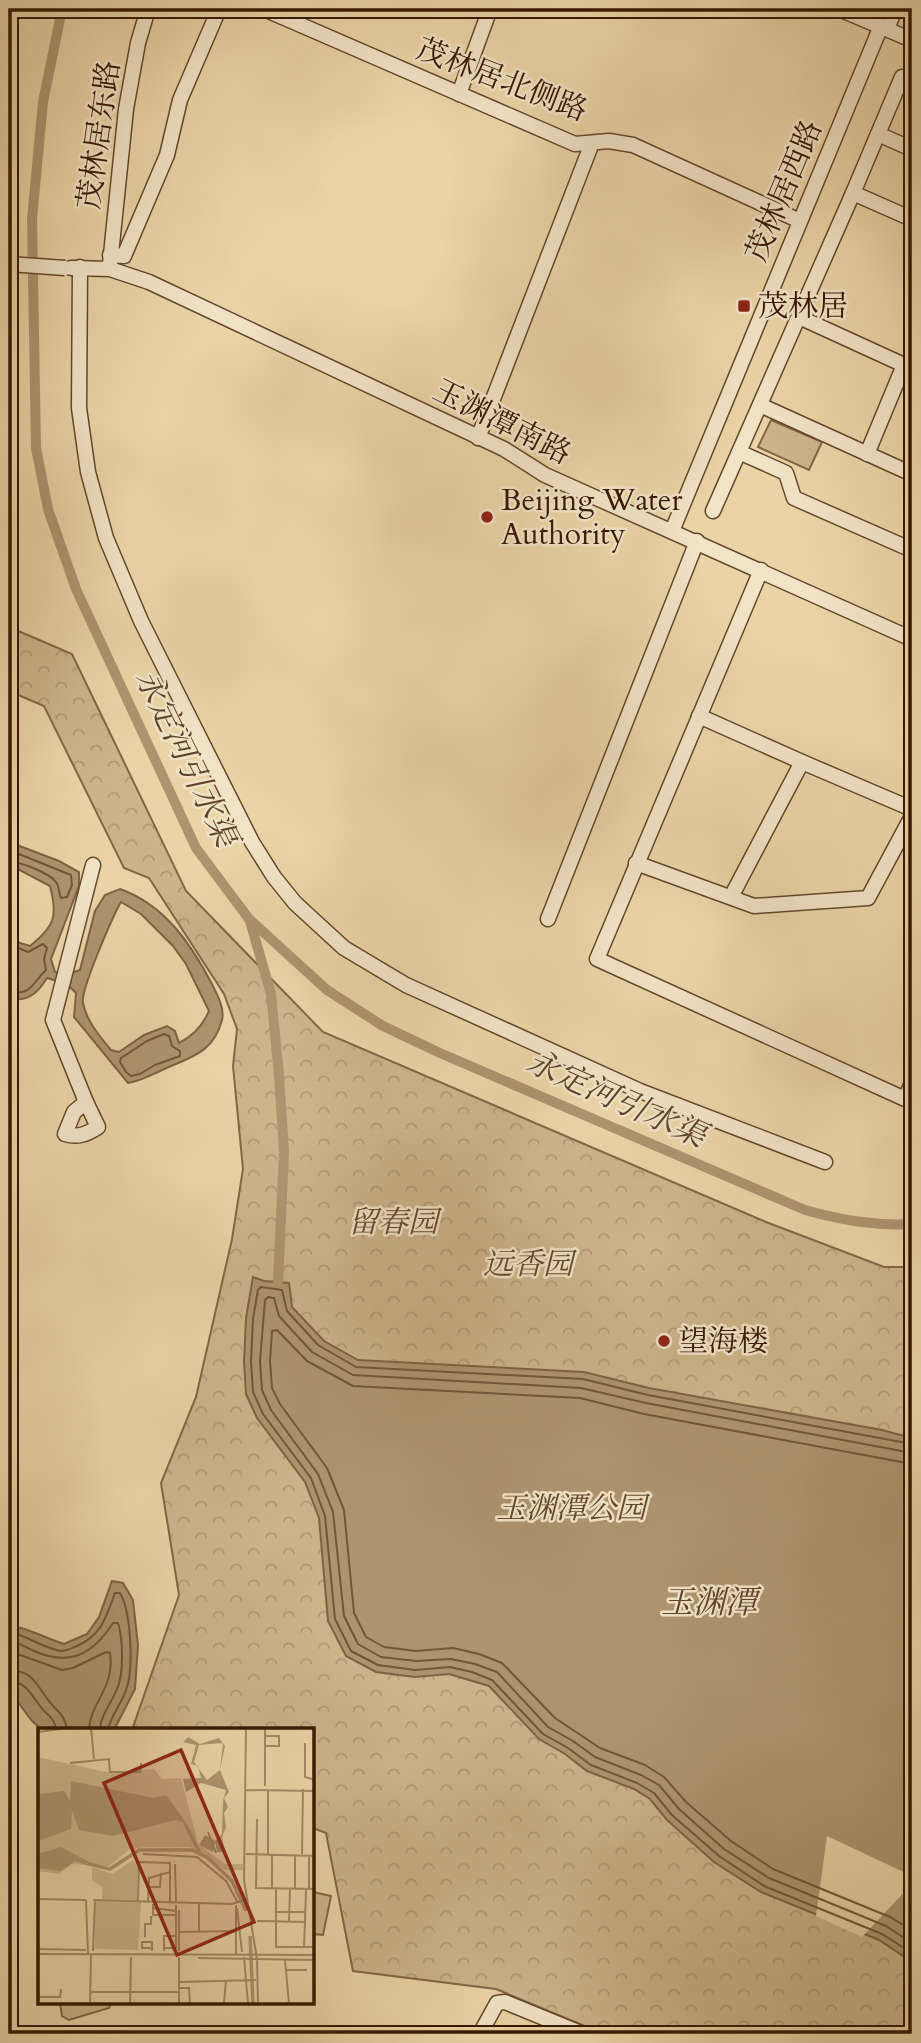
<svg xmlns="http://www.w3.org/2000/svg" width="921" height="2043" viewBox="0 0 921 2043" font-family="Cardo,'Noto Serif SC',serif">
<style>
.grass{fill:#ccb48b;stroke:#826646;stroke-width:2}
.park{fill:url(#park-crowns);stroke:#826646;stroke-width:2}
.water{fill:#ad946f;stroke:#7e6243;stroke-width:2;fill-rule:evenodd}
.pier{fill:#ead4a7}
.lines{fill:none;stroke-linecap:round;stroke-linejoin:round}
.shore{stroke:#725638;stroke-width:2}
.canal{stroke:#ad946f;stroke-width:10}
.minor-casing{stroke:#64472a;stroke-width:17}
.minor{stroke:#f1e3c6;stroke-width:14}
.minor-bridge-casing{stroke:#64472a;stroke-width:17;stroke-linecap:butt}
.minor-bridge{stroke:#f1e3c6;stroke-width:14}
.poi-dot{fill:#8f2418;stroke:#f1e3c6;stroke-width:2.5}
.labels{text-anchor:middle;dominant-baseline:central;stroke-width:5;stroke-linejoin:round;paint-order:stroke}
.street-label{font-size:30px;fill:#371801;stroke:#f1e3c6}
.poi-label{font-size:30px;fill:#371801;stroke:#f1e3c6;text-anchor:start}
.park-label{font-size:30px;font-style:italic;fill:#64472a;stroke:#f1e3c6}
.water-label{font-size:32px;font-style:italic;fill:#604328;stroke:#f1e3c6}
.inset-river{fill:none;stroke:#ad946f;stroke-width:3.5}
.inset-road{fill:none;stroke:#a28965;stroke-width:2}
.view{fill:#8f2418;fill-opacity:0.15;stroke:#8f2418;stroke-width:3.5}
.inset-edge{fill:none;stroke:#371801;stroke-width:3.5}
</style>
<defs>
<pattern id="park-crowns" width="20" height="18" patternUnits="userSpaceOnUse" patternTransform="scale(1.75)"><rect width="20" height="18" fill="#ccb48b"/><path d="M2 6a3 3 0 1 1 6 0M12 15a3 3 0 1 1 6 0" fill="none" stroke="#b09a76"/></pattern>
</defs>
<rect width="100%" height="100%" fill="#ead4a7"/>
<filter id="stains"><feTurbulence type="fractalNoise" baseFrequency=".00286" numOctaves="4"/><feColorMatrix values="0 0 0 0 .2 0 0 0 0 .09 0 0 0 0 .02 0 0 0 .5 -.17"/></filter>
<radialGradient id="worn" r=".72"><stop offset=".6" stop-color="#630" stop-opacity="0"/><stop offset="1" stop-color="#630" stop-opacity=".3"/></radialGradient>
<g class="grass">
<path d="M 771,420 L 822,442 L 809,470 L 758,447 Z"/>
<path d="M 313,1892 L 331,1896 L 323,1935 L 313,1934 Z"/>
<path d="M 60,2003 L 111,2003 L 109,2008 L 69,2020 L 62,2016 Z"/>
</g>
<path class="park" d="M 9,627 L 72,654 L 186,891 L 323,1032 L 766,1222 L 884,1267 L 912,1267 L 912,2034 L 604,2034 L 496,1989 L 353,1971 L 326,1833 L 313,1828 L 313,1730 L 132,1730 L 179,1595 L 161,1483 L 196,1397 L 232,1239 L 243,1169 L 233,1066 L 237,1029 L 224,994 L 149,878 L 124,868 L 44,706 L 9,691 Z"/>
<g class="water">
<path d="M 9,842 L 59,861 L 79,872 L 79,886 L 51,959 L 55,972 L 68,974 L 80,970 L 95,911 L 105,895 L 120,889 C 165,905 191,944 212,984 C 217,994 225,1009 222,1020 C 213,1056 185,1058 158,1072 C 147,1077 140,1081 128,1083 L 74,1017 L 76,993 L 67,984 L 47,978 C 38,993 27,1003 9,998 L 9,935 L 20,943 L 30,946 C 55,926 58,916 50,886 L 16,868 L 9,871 ZM 121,902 L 141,914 L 173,946 L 186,964 L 209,1011 C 203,1025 193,1036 179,1043 L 175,1031 L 167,1026 L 144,1035 L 119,1052 L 111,1050 C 100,1037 86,1020 83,1003 C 80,991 113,916 121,902 Z"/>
<path d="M 253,1277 L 264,1281 L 289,1283 L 292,1307 L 324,1341 L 358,1360 L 584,1372 L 649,1388 L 882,1430 L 912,1438 L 912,1962 L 879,1940 L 761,1892 L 714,1862 L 667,1820 L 650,1799 L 634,1789 L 587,1771 L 565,1754 L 539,1739 L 489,1686 L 449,1674 L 415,1677 L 376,1672 L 346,1656 L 328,1621 L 319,1518 L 305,1482 L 257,1418 L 246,1394 L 244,1362 L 246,1318 Z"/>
<path d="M 112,1581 L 123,1583 L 133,1600 L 138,1645 L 135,1689 L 114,1730 L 45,1730 C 26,1722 25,1704 9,1695 L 9,1625 C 28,1628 45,1638 64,1644 L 87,1634 L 99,1617 Z"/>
</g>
<path class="pier" d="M 827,1836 L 912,1876 L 912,1884 L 862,1937 L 816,1916 Z"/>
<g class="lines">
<g class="shore">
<path d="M 9,850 L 71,875 L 72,885 L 67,897 L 61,898 C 59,893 59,886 56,882 C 49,873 18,860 9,863"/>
<path d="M 9,944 L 28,952 L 43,944 L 47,948 L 44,959 L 46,970 C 31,984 33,995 9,992"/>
<path d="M 164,1034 L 169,1036 L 172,1046 L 180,1051 L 180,1056 L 155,1065 L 140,1074 L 131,1076 L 126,1072 L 120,1062 L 121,1058 L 147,1041 Z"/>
<path d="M 912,1444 L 648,1395 L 583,1379 L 356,1367 L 318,1345 L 287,1311 L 282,1290 L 261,1287 L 258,1290 L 253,1319 L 251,1361 L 253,1392 L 263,1414 L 311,1478 L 325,1516 L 335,1619 L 351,1651 L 378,1665 L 415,1670 L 450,1667 L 472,1672 L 492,1680 L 543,1734 L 568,1748 L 591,1765 L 637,1783 L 654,1793 L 672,1815 L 719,1856 L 764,1886 L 882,1934 L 912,1953"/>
<path d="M 912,1453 L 646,1403 L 581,1388 L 353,1375 L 312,1352 L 279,1316 L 274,1298 L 268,1297 L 265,1300 L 260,1361 L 262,1390 L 271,1410 L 318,1474 L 333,1512 L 344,1616 L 358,1644 L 381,1657 L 416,1661 L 451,1659 L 475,1664 L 497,1672 L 548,1727 L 573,1741 L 595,1757 L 641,1775 L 659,1785 L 679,1809 L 724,1849 L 769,1878 L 886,1926 L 912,1943"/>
<path d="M 912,1464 L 644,1414 L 580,1398 L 353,1386 L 307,1361 L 277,1330 L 272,1331 L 270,1361 L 272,1388 L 280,1404 L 327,1468 L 344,1510 L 354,1613 L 366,1637 L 384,1647 L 416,1651 L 453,1648 L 479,1654 L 502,1663 L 555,1718 L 600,1748 L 645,1765 L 664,1777 L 686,1802 L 731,1841 L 773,1869 L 890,1917 L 912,1930"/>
<path d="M 9,1632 C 27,1635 42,1648 61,1651 C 67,1651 72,1648 77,1646 C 102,1635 106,1617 115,1593 L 120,1593 C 131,1611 134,1670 126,1690 C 122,1703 110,1717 108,1730"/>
<path d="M 9,1641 C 19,1642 25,1647 34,1651 C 70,1667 93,1654 113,1623 L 118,1623 C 123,1639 124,1674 117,1689 C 112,1702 100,1716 100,1730"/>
<path d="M 9,1651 L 62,1670 L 73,1668 L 106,1652 L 110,1653 C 115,1689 90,1702 89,1730"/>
<path d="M 9,1670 C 34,1671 36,1685 49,1701 C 57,1712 65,1714 67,1730"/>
<path d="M 9,1681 C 26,1682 30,1693 40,1706 C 46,1715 55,1717 56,1730"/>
</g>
<g class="canal">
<path d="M 62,9 L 43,102 L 32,219 L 36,448 L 48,509 L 76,589 L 196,848 L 249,919 L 327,990 L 383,1026 L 440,1053 L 805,1210 C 841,1220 874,1226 912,1224"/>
<path d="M 250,921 L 271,994 L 279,1075 L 284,1152 L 278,1282"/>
</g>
<defs>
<g id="minor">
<path d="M 264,9 L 575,144 L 609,141 L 633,145 L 800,221"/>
<path d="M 839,9 L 912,40"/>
<path d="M 887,29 L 895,9"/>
<path d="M 459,94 L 490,9"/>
<path d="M 878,134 L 912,149"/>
<path d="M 853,193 L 902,77 L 912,82"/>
<path d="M 110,255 L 124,256 L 167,155 L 180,100 L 219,9"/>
<path d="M 110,264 L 126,109 L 138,43 L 148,9"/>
<path d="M 80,267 L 79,408 L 88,472 L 106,538 L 141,621 L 252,842 L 274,877 L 295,903 L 344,948 L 406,985 L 640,1091 L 825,1162"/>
<path d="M 71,268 L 110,269 L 149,282 L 504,449 L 545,475 L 912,639"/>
<path d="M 799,317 L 904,365 L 867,454"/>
<path d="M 760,405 L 912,474"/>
<path d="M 478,438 L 592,143"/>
<path d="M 739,452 L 786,473 L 794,498 L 912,550"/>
<path d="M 713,511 L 853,193 L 912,219"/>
<path d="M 672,531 L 881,26"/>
<path d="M 761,570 L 597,959 L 905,1099 L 912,1083"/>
<path d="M 699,716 L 802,762"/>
<path d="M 636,863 L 754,906 L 868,898 L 912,816"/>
<path d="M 731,897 L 802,762 L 912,809"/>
<path d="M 548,919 L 697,541"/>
<path d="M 86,1102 L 53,1020 L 93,865"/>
<path d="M 86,1102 L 98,1127 C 87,1134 78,1138 65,1134 L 74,1112 Z"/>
<path d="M 480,2034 L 497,2003 L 505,2002 L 583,2034"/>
</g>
</defs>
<use href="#minor" class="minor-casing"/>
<use href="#minor" class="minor"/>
<defs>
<path id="minor-bridge" d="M 9,264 L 65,268"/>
</defs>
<use href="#minor-bridge" class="minor-bridge-casing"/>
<use href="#minor-bridge" class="minor-bridge"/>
</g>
<g class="poi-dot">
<rect x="737" y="299" width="14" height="14" rx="3.5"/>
<circle cx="487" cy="517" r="7"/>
<circle cx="664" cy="1341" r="7"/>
</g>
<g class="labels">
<g class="street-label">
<text transform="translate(502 80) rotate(21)">茂林居北侧路</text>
<text transform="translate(99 135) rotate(-82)">茂林居东路</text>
<text transform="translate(784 191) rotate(-67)">茂林居西路</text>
<text transform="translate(502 422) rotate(27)">玉渊潭南路</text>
</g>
<g class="poi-label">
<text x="758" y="306">茂林居</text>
<text x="501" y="500">Beijing Water<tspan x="501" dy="34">Authority</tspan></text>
<text x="678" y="1341">望海楼</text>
</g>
<g class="park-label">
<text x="393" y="1222">留春园</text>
<text x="528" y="1264">远香园</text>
<text x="571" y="1508">玉渊潭公园</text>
</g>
<g class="water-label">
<text transform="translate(186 758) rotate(64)">永定河引水渠</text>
<text transform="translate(616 1099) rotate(24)">永定河引水渠</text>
<text x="709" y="1603">玉渊潭</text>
</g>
</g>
<g transform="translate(38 1728)">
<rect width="276" height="276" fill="#ead4a7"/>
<path d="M 0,29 L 68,44 L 116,41 L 124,51 L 143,50 L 160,116 L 187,136 L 205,136 L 205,142 L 187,142 L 152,119 L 108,119 L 92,121 L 71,138 L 34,136 L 21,146 L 0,143 ZM 95,132 L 100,138 L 99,172 L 64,171 L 64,159 L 54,152 L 54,139 L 75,146 ZM 57,173 L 103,174 L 100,222 L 57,221 Z" fill="#ccb48b"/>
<path d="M 150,9 L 162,16 L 181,10 L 187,18 L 182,42 L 191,64 L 186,70 L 190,79 L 186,85 L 188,99 L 184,109 L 187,124 L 179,124 L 177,114 L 175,124 L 161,117 L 167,107 L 177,113 L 184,106 L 185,73 L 188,62 L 163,55 L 148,64 L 145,51 L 163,50 L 160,38 L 153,36 L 158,17 L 145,14 ZM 185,15 L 182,42 L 169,52 L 156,34 L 161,17 ZM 33,53 L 115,70 L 128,67 L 149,96 L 138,92 L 75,108 L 41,102 L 34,82 L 33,101 L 0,113 L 0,66 L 26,63 L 32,73 ZM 23,119 L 51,134 L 51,138 L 37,133 L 22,143 L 0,140 L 0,126 Z" fill="#ad946f" fill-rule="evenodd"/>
<path class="inset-river" d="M 147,96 L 162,125M 47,135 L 72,141 L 101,122 L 154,122 L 170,130 L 194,153 L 208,183M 212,208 L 215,276"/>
<path class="inset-road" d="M 53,0 L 56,31M 208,0 L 206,152 L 219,231M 0,4 L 30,0M 267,15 L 267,49 L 277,52M 227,18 L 241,18 L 241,8 L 227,8M 32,35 L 71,31 L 72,44 L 102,44 L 103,35M 227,58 L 227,0M 208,62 L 277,63M 219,91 L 218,160 L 277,161M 170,104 L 178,125M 105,126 L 159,129 L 188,153 L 200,175M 208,126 L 277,128M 230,126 L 230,63M 264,126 L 265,61M 234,127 L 234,160M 271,128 L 271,161M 137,136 L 138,173M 110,159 L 122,159 L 123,145M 257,160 L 257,127M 238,161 L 238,219 L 277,219M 0,171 L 48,172M 48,172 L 50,226M 55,172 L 194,176 L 209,171M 100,173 L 101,134 L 132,135 L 132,173M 110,173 L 111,150 L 132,144M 161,174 L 161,203M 115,176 L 115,187 L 138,187M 115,180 L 138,183M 199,180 L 204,224M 141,182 L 141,223M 238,184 L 267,184M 219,193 L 267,194 L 268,161M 251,193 L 252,161M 141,204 L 198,203M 107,209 L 107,196 L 113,196 L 113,188M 266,219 L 267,194M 114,220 L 104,220 L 104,214 L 114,214 L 114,223M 126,220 L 138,220 L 138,208M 0,221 L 48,222M 55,223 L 57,172M 126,223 L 126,208 L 138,208 L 138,177M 0,226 L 277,227M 198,227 L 198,177M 206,229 L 210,276M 160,230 L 277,232M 219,231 L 220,276M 247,232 L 251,276M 247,242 L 269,242M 142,254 L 218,252M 142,260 L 151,260 L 152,276M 53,264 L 141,264M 0,269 L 22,269 L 23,261M 52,276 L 53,226M 92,276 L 93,229M 141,276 L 141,229M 186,276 L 188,252"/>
<path class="view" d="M 143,22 L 216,194 L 139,227 L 66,55 Z"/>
<rect width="276" height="276" class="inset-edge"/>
</g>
<rect width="921" height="2043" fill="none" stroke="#ead4a7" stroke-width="35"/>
<rect x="10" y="10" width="900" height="2022" fill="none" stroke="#371801" stroke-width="3.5"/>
<rect x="18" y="18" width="886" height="2008" fill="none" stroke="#371801" stroke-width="2"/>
<rect width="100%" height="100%" filter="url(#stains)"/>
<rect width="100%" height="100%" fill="url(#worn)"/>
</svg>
